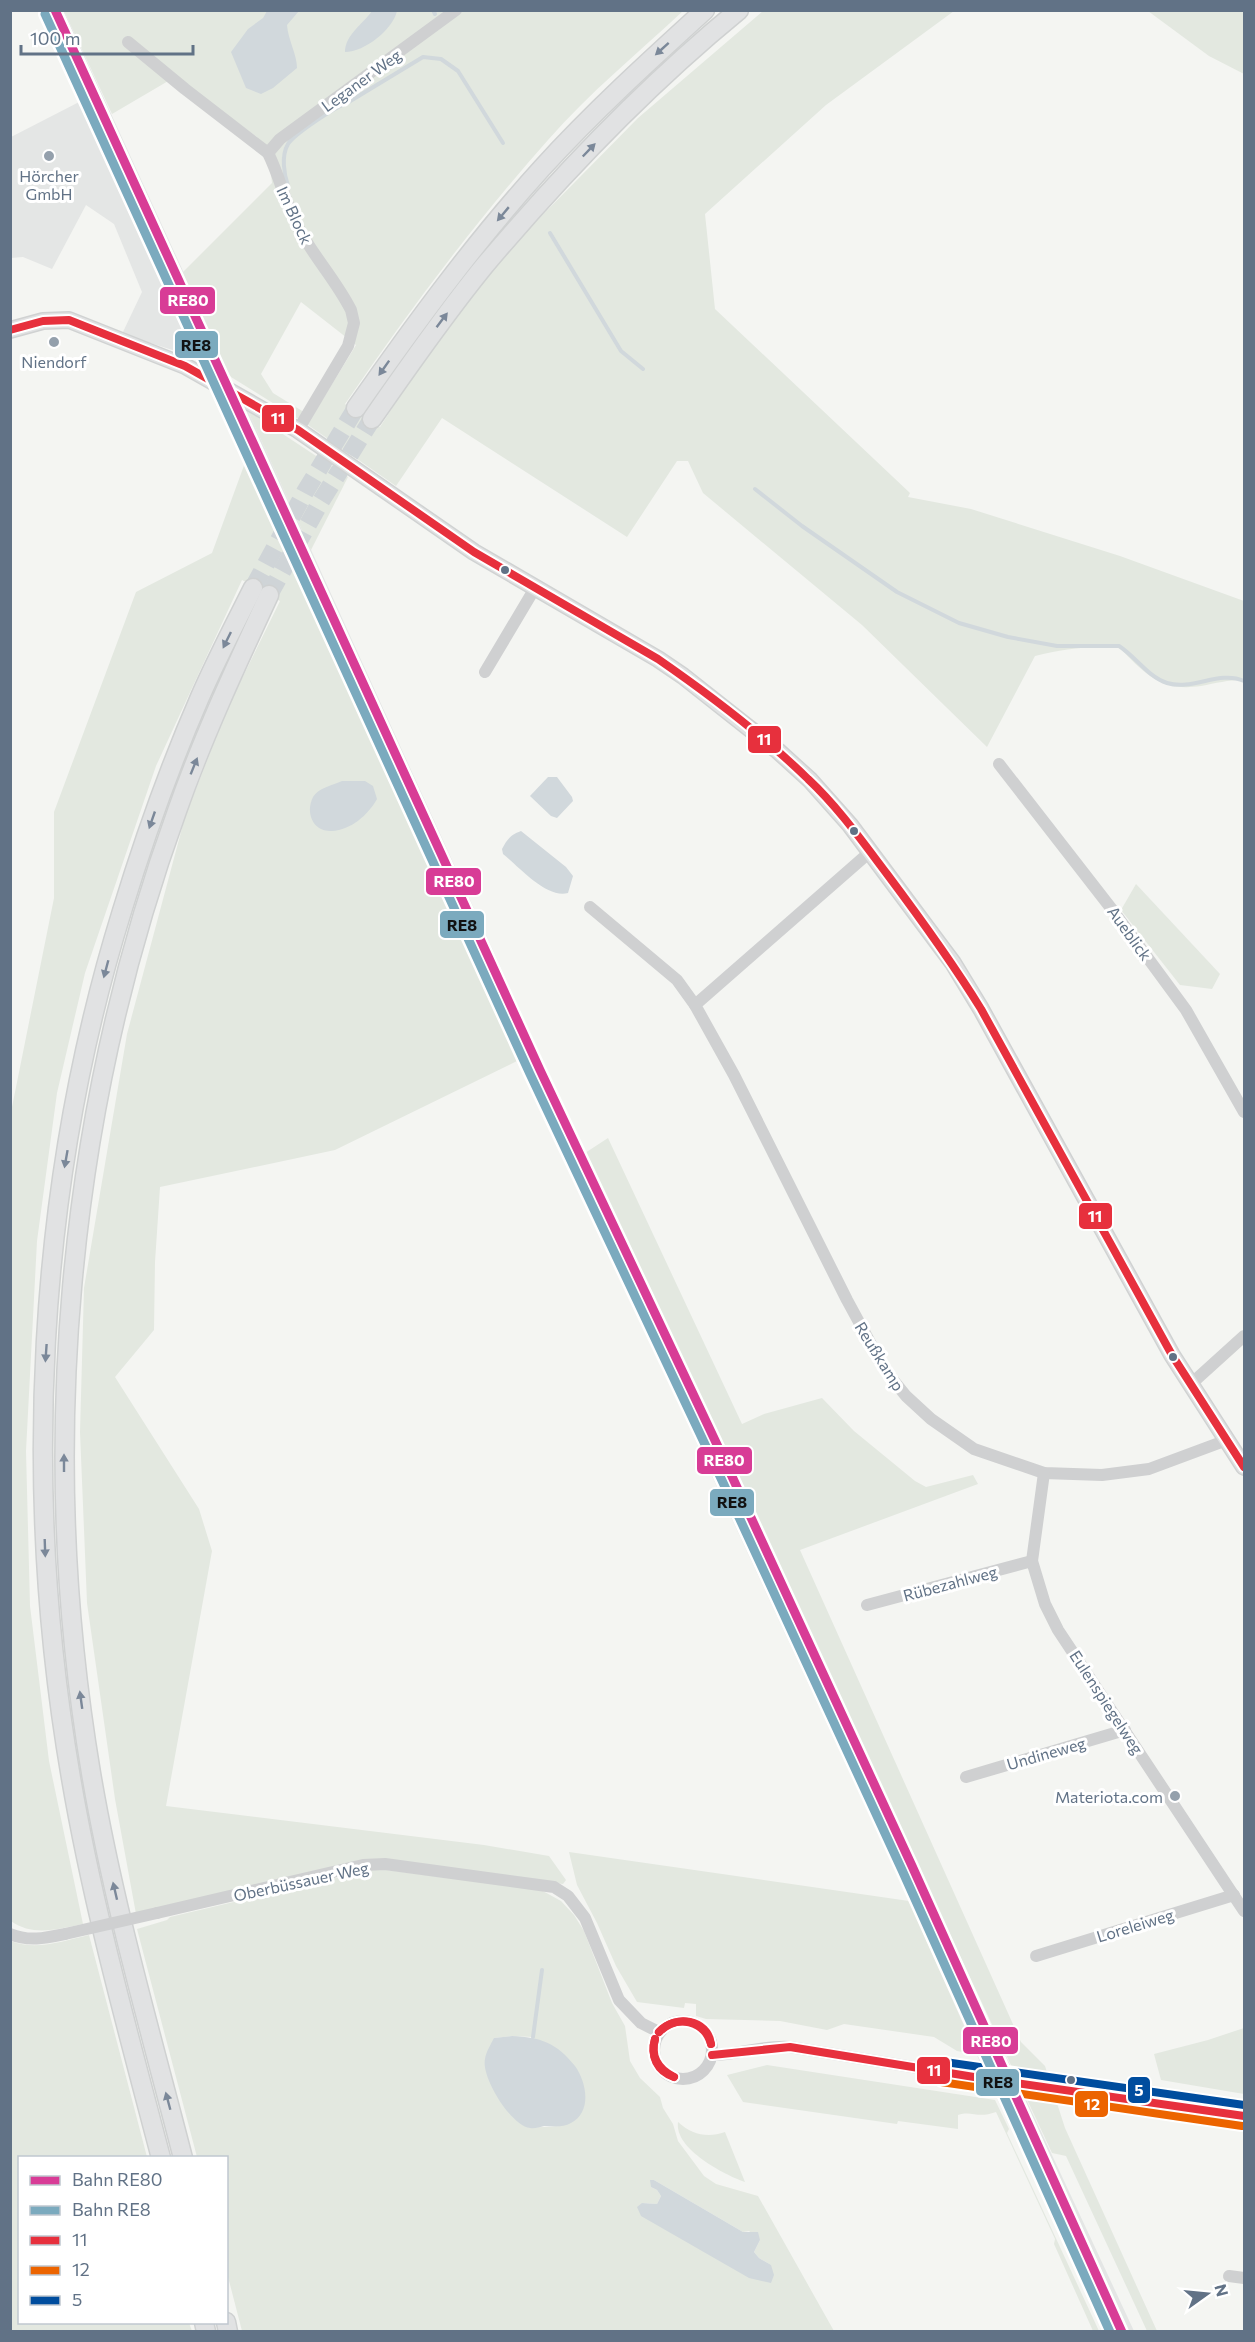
<svg xmlns="http://www.w3.org/2000/svg" width="1255" height="2342" viewBox="0 0 1255 2342" font-family="Commissioner,sans-serif">
<style>
.built{fill:#e4e6e5}
.green{fill:#e3e8e0;fill-rule:evenodd}
.water{fill:#d1d8dc}
.lines{fill:none;stroke-linecap:round;stroke-linejoin:round}
.stream{stroke:#d1d8dc;stroke-width:4}
.highway-tunnel{stroke:#cfd4d7;stroke-width:18;stroke-dasharray:18 9;stroke-linecap:butt}
.major-casing{stroke:#d0d2d2;stroke-width:18}
.highway-casing{stroke:#cfd1d1;stroke-width:21}
.minor{stroke:#cfd0d1;stroke-width:12}
.major{stroke:#e1e2e3;stroke-width:15}
.highway{stroke:#e1e2e3;stroke-width:18}
.minor-bridge{stroke:#cfd0d1;stroke-width:12}
.bus-1-casing{stroke:#fff;stroke-width:12}
.bus-2-casing{stroke:#fff;stroke-width:12}
.bus-3-casing{stroke:#fff;stroke-width:12}
.bus-1{stroke:#e7303d;stroke-width:8}
.bus-2{stroke:#ec6400;stroke-width:8}
.bus-3{stroke:#004d9e;stroke-width:8}
.rail-1-casing{stroke:#fff;stroke-width:14}
.rail-2-casing{stroke:#fff;stroke-width:14}
.rail-1{stroke:#d83c96;stroke-width:9}
.rail-2{stroke:#7baabe;stroke-width:9}
.oneway{fill:#7b8899}
.poi-dot{fill:#94a0ac;stroke:#fff;stroke-width:2}
.bus-dot{fill:#617286;stroke:#fff;stroke-width:2}
.labels{text-anchor:middle;dominant-baseline:central;stroke-width:6;stroke-linejoin:round;paint-order:stroke}
.street-label{font-size:16px;fill:#617286;stroke:#fff}
.poi-label{font-size:16px;fill:#617286;stroke:#fff}
.line-badge{stroke:#fff;stroke-width:2}
.badge-label{font-size:16px;text-anchor:middle;font-weight:bold;fill:#fff}
.pale-badge-label{font-size:16px;text-anchor:middle;font-weight:bold;fill:#111}
</style>
<rect width="100%" height="100%" fill="#f4f5f2"/>
<g class="built">
<path d="M 42,11 L 64,11 L 231,376 L 201,359 L 122,334 L 142,292 L 114,224 L 86,205 L 52,269 L 23,257 L 11,258 L 11,137 L 83,100 Z"/>
<path d="M 218,396 L 248,411 L 585,1153 L 1134,2331 L 1105,2331 L 976,2053 L 909,1901 L 519,1060 Z"/>
</g>
<g class="green">
<path d="M 64,11 L 683,11 C 638,53 589,93 548,140 C 475,222 407,313 345,404 L 380,427 L 407,385 L 502,256 L 638,118 L 763,11 L 954,11 L 826,105 L 705,214 L 715,309 L 910,493 L 908,497 L 971,509 L 1120,556 L 1244,601 L 1244,682 L 1243,680 C 1228,680 1216,683 1201,686 C 1161,692 1145,674 1120,648 C 1090,645 1064,649 1035,656 L 987,747 L 862,625 L 703,493 L 688,461 L 677,461 L 627,537 L 442,418 L 396,486 L 308,425 L 231,377 L 182,273 L 272,183 L 270,166 L 257,137 L 175,77 L 112,114 ZM 301,302 L 356,345 L 312,417 L 273,393 L 261,374 Z"/>
<path d="M 1148,11 L 1244,11 L 1244,74 L 1209,56 Z"/>
<path d="M 248,411 L 348,477 L 311,550 Z"/>
<path d="M 246,460 L 519,1060 L 335,1150 L 160,1187 L 155,1262 L 154,1330 L 115,1377 L 199,1509 L 212,1551 L 166,1806 L 484,1845 L 549,1856 L 566,1880 L 563,1884 L 380,1861 L 136,1914 L 115,1799 L 87,1603 L 80,1432 L 84,1288 L 127,1034 L 185,817 L 228,707 L 280,601 L 242,580 L 156,766 L 85,973 L 57,1093 L 37,1241 L 26,1451 L 30,1606 L 49,1761 L 83,1924 C 58,1929 33,1937 11,1921 L 10,1117 L 54,898 L 54,812 L 136,592 L 212,553 Z"/>
<path d="M 1136,884 L 1220,974 L 1212,989 L 1180,985 L 1121,910 Z"/>
<path d="M 608,1138 L 742,1424 L 764,1414 L 822,1398 L 854,1431 L 915,1481 L 926,1487 L 973,1475 L 978,1484 L 800,1550 L 1021,2042 L 1045,2066 L 1065,2128 L 1157,2331 L 1147,2331 L 1066,2156 L 1052,2153 L 585,1153 Z"/>
<path d="M 569,1852 L 909,1901 L 976,2053 L 973,2054 L 957,2051 L 934,2037 L 844,2024 L 827,2030 L 780,2021 L 706,2019 L 696,2016 L 696,2004 L 685,2003 L 684,2008 L 637,2002 L 616,1966 L 597,1923 L 577,1885 Z"/>
<path d="M 370,1870 L 387,1870 L 541,1890 L 561,1901 L 574,1915 L 584,1931 L 612,2003 L 625,2026 L 630,2061 L 640,2078 L 660,2097 L 663,2108 L 673,2124 L 678,2141 L 704,2176 L 716,2184 L 758,2196 L 834,2331 L 242,2331 L 227,2273 L 226,2158 L 197,2157 L 137,1929 L 167,1920 L 170,1917 ZM 512,2036 L 533,2037 L 584,2106 C 573,2132 552,2125 529,2128 L 494,2038 ZM 654,2180 L 743,2232 L 749,2231 L 760,2240 L 754,2252 L 759,2258 L 771,2265 L 642,2203 L 657,2204 L 661,2196 L 657,2190 L 651,2187 Z"/>
<path d="M 89,1935 L 147,2157 L 20,2158 L 20,2322 L 189,2323 L 192,2331 L 11,2331 L 11,1941 C 36,1951 63,1941 89,1935 Z"/>
<path d="M 1244,2028 L 1244,2094 L 1161,2080 L 1154,2054 L 1208,2040 Z"/>
<path d="M 767,2065 L 995,2100 L 1009,2129 L 1007,2133 L 1099,2331 L 1093,2331 L 1054,2244 L 1055,2239 L 996,2112 C 977,2119 972,2110 958,2115 L 958,2129 L 898,2121 L 897,2124 L 743,2102 L 727,2075 Z"/>
<path d="M 678,2122 C 692,2135 708,2138 725,2132 L 745,2182 C 725,2175 674,2149 678,2122 Z"/>
</g>
<g class="water">
<path d="M 267,11 L 299,11 L 287,25 C 288,40 297,54 297,68 L 273,88 L 261,94 L 246,88 L 231,52 L 248,29 L 263,18 Z"/>
<path d="M 372,11 L 397,11 C 393,29 365,52 345,52 C 345,35 363,24 372,11 Z"/>
<path d="M 548,777 L 557,777 L 572,797 L 573,801 L 557,818 L 551,816 L 530,796 Z"/>
<path d="M 342,781 L 365,781 L 373,786 L 377,799 C 368,815 351,830 332,831 C 313,832 305,813 313,797 C 318,788 333,785 342,781 Z"/>
<path d="M 521,831 L 566,867 L 573,876 L 568,893 C 547,899 519,867 503,854 L 502,849 C 507,840 510,835 521,831 Z"/>
<path d="M 512,2036 C 540,2037 557,2043 575,2066 C 587,2083 592,2112 571,2123 C 562,2128 553,2126 544,2126 C 540,2127 534,2129 530,2128 C 511,2126 481,2077 485,2059 C 486,2052 491,2044 494,2038 Z"/>
<path d="M 650,2180 L 654,2180 L 743,2232 L 758,2232 L 760,2240 L 754,2252 L 759,2258 L 771,2265 L 774,2275 L 771,2283 L 749,2278 L 641,2216 L 637,2207 L 642,2203 L 657,2204 L 661,2196 L 657,2190 L 651,2187 Z"/>
</g>
<g class="lines">
<g class="stream">
<path d="M 433,10 L 435,14"/>
<path d="M 288,186 C 284,174 281,156 288,144 C 294,134 335,107 347,103 L 423,57 L 441,59 L 458,71 L 503,143"/>
<path d="M 550,233 L 621,351 L 643,369"/>
<path d="M 755,489 L 802,526 L 897,592 L 959,623 L 1008,637 L 1057,646 L 1119,646 C 1136,657 1148,677 1167,683 C 1193,691 1219,670 1244,681"/>
<path d="M 533,2037 L 542,1970"/>
</g>
<g class="highway-tunnel">
<path d="M 253,588 L 305,492 L 356,408"/>
<path d="M 269,595 L 321,501 L 372,419"/>
</g>
<defs>
<path id="major" d="M 10,330 L 43,321 L 69,320 L 185,366 L 298,430 L 474,552 L 658,659 L 683,676 L 778,751 L 810,780 L 850,825 L 953,963 L 981,1009 L 1172,1355 L 1244,1467"/>
<g id="highway">
<path d="M 356,408 C 414,325 474,243 542,168 C 593,112 649,61 705,10"/>
<path d="M 372,419 C 408,367 445,314 485,265 C 562,174 646,86 739,10"/>
<path d="M 161,2158 C 128,2032 93,1907 71,1778 C 22,1493 36,1188 122,911 C 144,839 170,766 200,697 C 216,660 235,624 253,588"/>
<path d="M 183,2158 C 150,2030 113,1903 91,1773 C 37,1452 66,1117 177,811 C 203,737 236,666 269,595"/>
<path d="M 204,2322 L 206,2332"/>
<path d="M 226,2322 L 228,2332"/>
</g>
</defs>
<use href="#major" class="major-casing"/>
<use href="#highway" class="highway-casing"/>
<g class="minor">
<path d="M 128,42 L 185,89 L 268,153 C 280,177 285,203 298,227 C 313,256 336,280 351,310 L 354,323 L 348,346 L 298,430"/>
<path d="M 268,153 L 280,139 L 456,10"/>
<path d="M 485,672 L 535,588"/>
<path d="M 999,764 L 1114,912 L 1186,1010 L 1244,1112"/>
<path d="M 871,851 L 695,1005 L 734,1075 L 847,1300 L 885,1370 L 906,1396 L 931,1419 L 974,1449 L 1044,1473 L 1102,1475 L 1149,1469 L 1227,1440"/>
<path d="M 590,907 L 677,980 L 695,1005"/>
<path d="M 1191,1384 L 1244,1336"/>
<path d="M 1044,1473 L 1032,1561 L 1045,1604 L 1058,1630 L 1244,1911"/>
<path d="M 867,1605 L 1032,1561"/>
<path d="M 966,1777 L 1125,1730"/>
<path d="M 157,1913 L 363,1865 L 385,1864 L 554,1887 L 568,1896 L 585,1918 L 619,2000 L 641,2023 L 659,2032"/>
<path d="M 10,1934 C 29,1942 46,1938 65,1934"/>
<path d="M 1036,1956 L 1234,1895"/>
<circle cx="683" cy="2050" r="29"/>
<path d="M 712,2055 C 738,2055 763,2045 790,2047 L 974,2077 L 1244,2116"/>
<path d="M 1229,2276 L 1244,2278"/>
</g>
<use href="#major" class="major"/>
<use href="#highway" class="highway"/>
<path class="minor-bridge" d="M 65,1934 L 157,1913"/>
<defs>
<g id="bus-1">
<path d="M 10,330 L 43,321 L 69,320 L 185,366 L 298,430 L 474,552 L 658,659 C 710,695 763,735 808,779 C 838,807 862,841 887,874 C 920,918 952,962 981,1009 L 1172,1355 L 1244,1467"/>
<path d="M 659,2032 C 675,2014 708,2019 711,2044"/>
<path d="M 659,2032 C 677,2014 704,2020 711,2044"/>
<path d="M 655,2039 C 650,2057 658,2069 674,2077"/>
<path d="M 655,2039 C 650,2056 657,2071 674,2077"/>
<path d="M 712,2055 L 790,2047 L 974,2077 L 1244,2116"/>
</g>
<path id="bus-2" d="M 941,2082 L 1242,2126"/>
<path id="bus-3" d="M 945,2062 L 1244,2105"/>
</defs>
<use href="#bus-1" class="bus-1-casing"/>
<use href="#bus-2" class="bus-2-casing"/>
<use href="#bus-3" class="bus-3-casing"/>
<use href="#bus-1" class="bus-1"/>
<use href="#bus-2" class="bus-2"/>
<use href="#bus-3" class="bus-3"/>
<defs>
<path id="rail-1" d="M 55,10 L 540,1070 L 729,1470 L 912,1866 L 1122,2332"/>
<path id="rail-2" d="M 45,14 L 530,1074 L 719,1474 L 902,1870 L 1110,2332"/>
</defs>
<use href="#rail-1" class="rail-1-casing"/>
<use href="#rail-2" class="rail-2-casing"/>
<use href="#rail-1" class="rail-1"/>
<use href="#rail-2" class="rail-2"/>
</g>
<defs><path id="oneway-solid" d="M-6-.8H1V-3.2L6.5 0L1 3.2V.8H-6Z" transform="scale(1.5)"/></defs>
<g class="oneway">
<use href="#oneway-solid" transform="translate(662 49) rotate(138)"/>
<use href="#oneway-solid" transform="translate(589 150) rotate(-46)"/>
<use href="#oneway-solid" transform="translate(503 214) rotate(130)"/>
<use href="#oneway-solid" transform="translate(442 320) rotate(-53)"/>
<use href="#oneway-solid" transform="translate(384 368) rotate(125)"/>
<use href="#oneway-solid" transform="translate(227 640) rotate(116)"/>
<use href="#oneway-solid" transform="translate(194 766) rotate(-68)"/>
<use href="#oneway-solid" transform="translate(152 820) rotate(109)"/>
<use href="#oneway-solid" transform="translate(106 969) rotate(105)"/>
<use href="#oneway-solid" transform="translate(66 1159) rotate(100)"/>
<use href="#oneway-solid" transform="translate(46 1353) rotate(94)"/>
<use href="#oneway-solid" transform="translate(64 1463) rotate(-90)"/>
<use href="#oneway-solid" transform="translate(45 1548) rotate(88)"/>
<use href="#oneway-solid" transform="translate(81 1700) rotate(-98)"/>
<use href="#oneway-solid" transform="translate(115 1891) rotate(-103)"/>
<use href="#oneway-solid" transform="translate(168 2101) rotate(-105)"/>
</g>
<g class="poi-dot">
<circle cx="49" cy="156" r="6"/>
<circle cx="54" cy="342" r="6"/>
<circle cx="1175" cy="1796" r="6"/>
</g>
<g class="bus-dot">
<circle cx="505" cy="570" r="5"/>
<circle cx="854" cy="831" r="5"/>
<circle cx="1173" cy="1357" r="5"/>
<circle cx="1071" cy="2080" r="5"/>
</g>
<g class="labels">
<g class="street-label">
<text transform="translate(361 80) rotate(-36)">Leganer Weg</text>
<text transform="translate(295 215) rotate(65)">Im Block</text>
<text transform="translate(1130 933) rotate(54)">Aueblick</text>
<text transform="translate(880 1356) rotate(58)">Reußkamp</text>
<text transform="translate(950 1583) rotate(-15)">Rübezahlweg</text>
<text transform="translate(1107 1702) rotate(57)">Eulenspiegelweg</text>
<text transform="translate(1046 1753) rotate(-16)">Undineweg</text>
<text transform="translate(301 1881) rotate(-12)">Oberbüssauer Weg</text>
<text transform="translate(1135 1925) rotate(-17)">Loreleiweg</text>
</g>
<g class="poi-label">
<text x="49" y="175">Hörcher<tspan x="49" dy="18">GmbH</tspan></text>
<text x="54" y="361">Niendorf</text>
<text x="1163" y="1796" text-anchor="end">Materiota.com</text>
</g>
</g>
<g class="line-badge">
<rect x="159" y="286" width="57" height="29" rx="6" fill="#d83c96"/>
<rect x="174" y="330" width="45" height="29" rx="6" fill="#7baabe"/>
<rect x="261" y="404" width="34" height="29" rx="6" fill="#e7303d"/>
<rect x="747" y="725" width="35" height="29" rx="6" fill="#e7303d"/>
<rect x="425" y="867" width="57" height="29" rx="6" fill="#d83c96"/>
<rect x="439" y="910" width="46" height="29" rx="6" fill="#7baabe"/>
<rect x="1078" y="1202" width="35" height="28" rx="6" fill="#e7303d"/>
<rect x="696" y="1446" width="57" height="29" rx="6" fill="#d83c96"/>
<rect x="709" y="1488" width="46" height="29" rx="6" fill="#7baabe"/>
<rect x="962" y="2026" width="57" height="29" rx="6" fill="#d83c96"/>
<rect x="916" y="2056" width="35" height="29" rx="6" fill="#e7303d"/>
<rect x="975" y="2068" width="45" height="29" rx="6" fill="#7baabe"/>
<rect x="1127" y="2076" width="24" height="28" rx="6" fill="#004d9e"/>
<rect x="1074" y="2090" width="35" height="28" rx="6" fill="#ec6400"/>
</g>
<g class="badge-label">
<text x="188" y="306">RE80</text>
<text x="278" y="424">11</text>
<text x="764" y="745">11</text>
<text x="454" y="887">RE80</text>
<text x="1095" y="1222">11</text>
<text x="724" y="1466">RE80</text>
<text x="991" y="2047">RE80</text>
<text x="934" y="2076">11</text>
<text x="1139" y="2096">5</text>
<text x="1092" y="2110">12</text>
</g>
<g class="pale-badge-label">
<text x="196" y="351">RE8</text>
<text x="462" y="931">RE8</text>
<text x="732" y="1508">RE8</text>
<text x="998" y="2088">RE8</text>
</g>
<rect width="1255" height="2342" fill="none" stroke="#617286" stroke-width="24"/>
<rect x="18" y="2156" width="210" height="168" fill="#ffffff" stroke="#c0c7cf" stroke-width="1.5"/>
<rect x="30" y="2176" width="30" height="9" fill="#d83c96" stroke="#c0c7cf" stroke-width="1.5"/>
<text x="72" y="2186" font-size="18" fill="#617286">Bahn RE80</text>
<rect x="30" y="2206" width="30" height="9" fill="#7baabe" stroke="#c0c7cf" stroke-width="1.5"/>
<text x="72" y="2216" font-size="18" fill="#617286">Bahn RE8</text>
<rect x="30" y="2236" width="30" height="9" fill="#e7303d" stroke="#c0c7cf" stroke-width="1.5"/>
<text x="72" y="2246" font-size="18" fill="#617286">11</text>
<rect x="30" y="2266" width="30" height="9" fill="#ec6400" stroke="#c0c7cf" stroke-width="1.5"/>
<text x="72" y="2276" font-size="18" fill="#617286">12</text>
<rect x="30" y="2296" width="30" height="9" fill="#004d9e" stroke="#c0c7cf" stroke-width="1.5"/>
<text x="72" y="2306" font-size="18" fill="#617286">5</text>
<g transform="translate(1207 2294) rotate(75)" stroke="#ffffff" stroke-width="4.5" paint-order="stroke">
<path d="M0-4.5L10 22L0 15L-10 22Z" fill="#617286"/>
<text y="-9" font-size="16" font-weight="bold" text-anchor="middle" fill="#617286">N</text>
</g>
<path d="M21 45v9h172v-9" fill="none" stroke="#617286" stroke-width="3"/>
<text x="30" y="45" font-size="18" fill="#617286" stroke="#ffffff" stroke-width="4.5" paint-order="stroke">100 m</text>
</svg>
